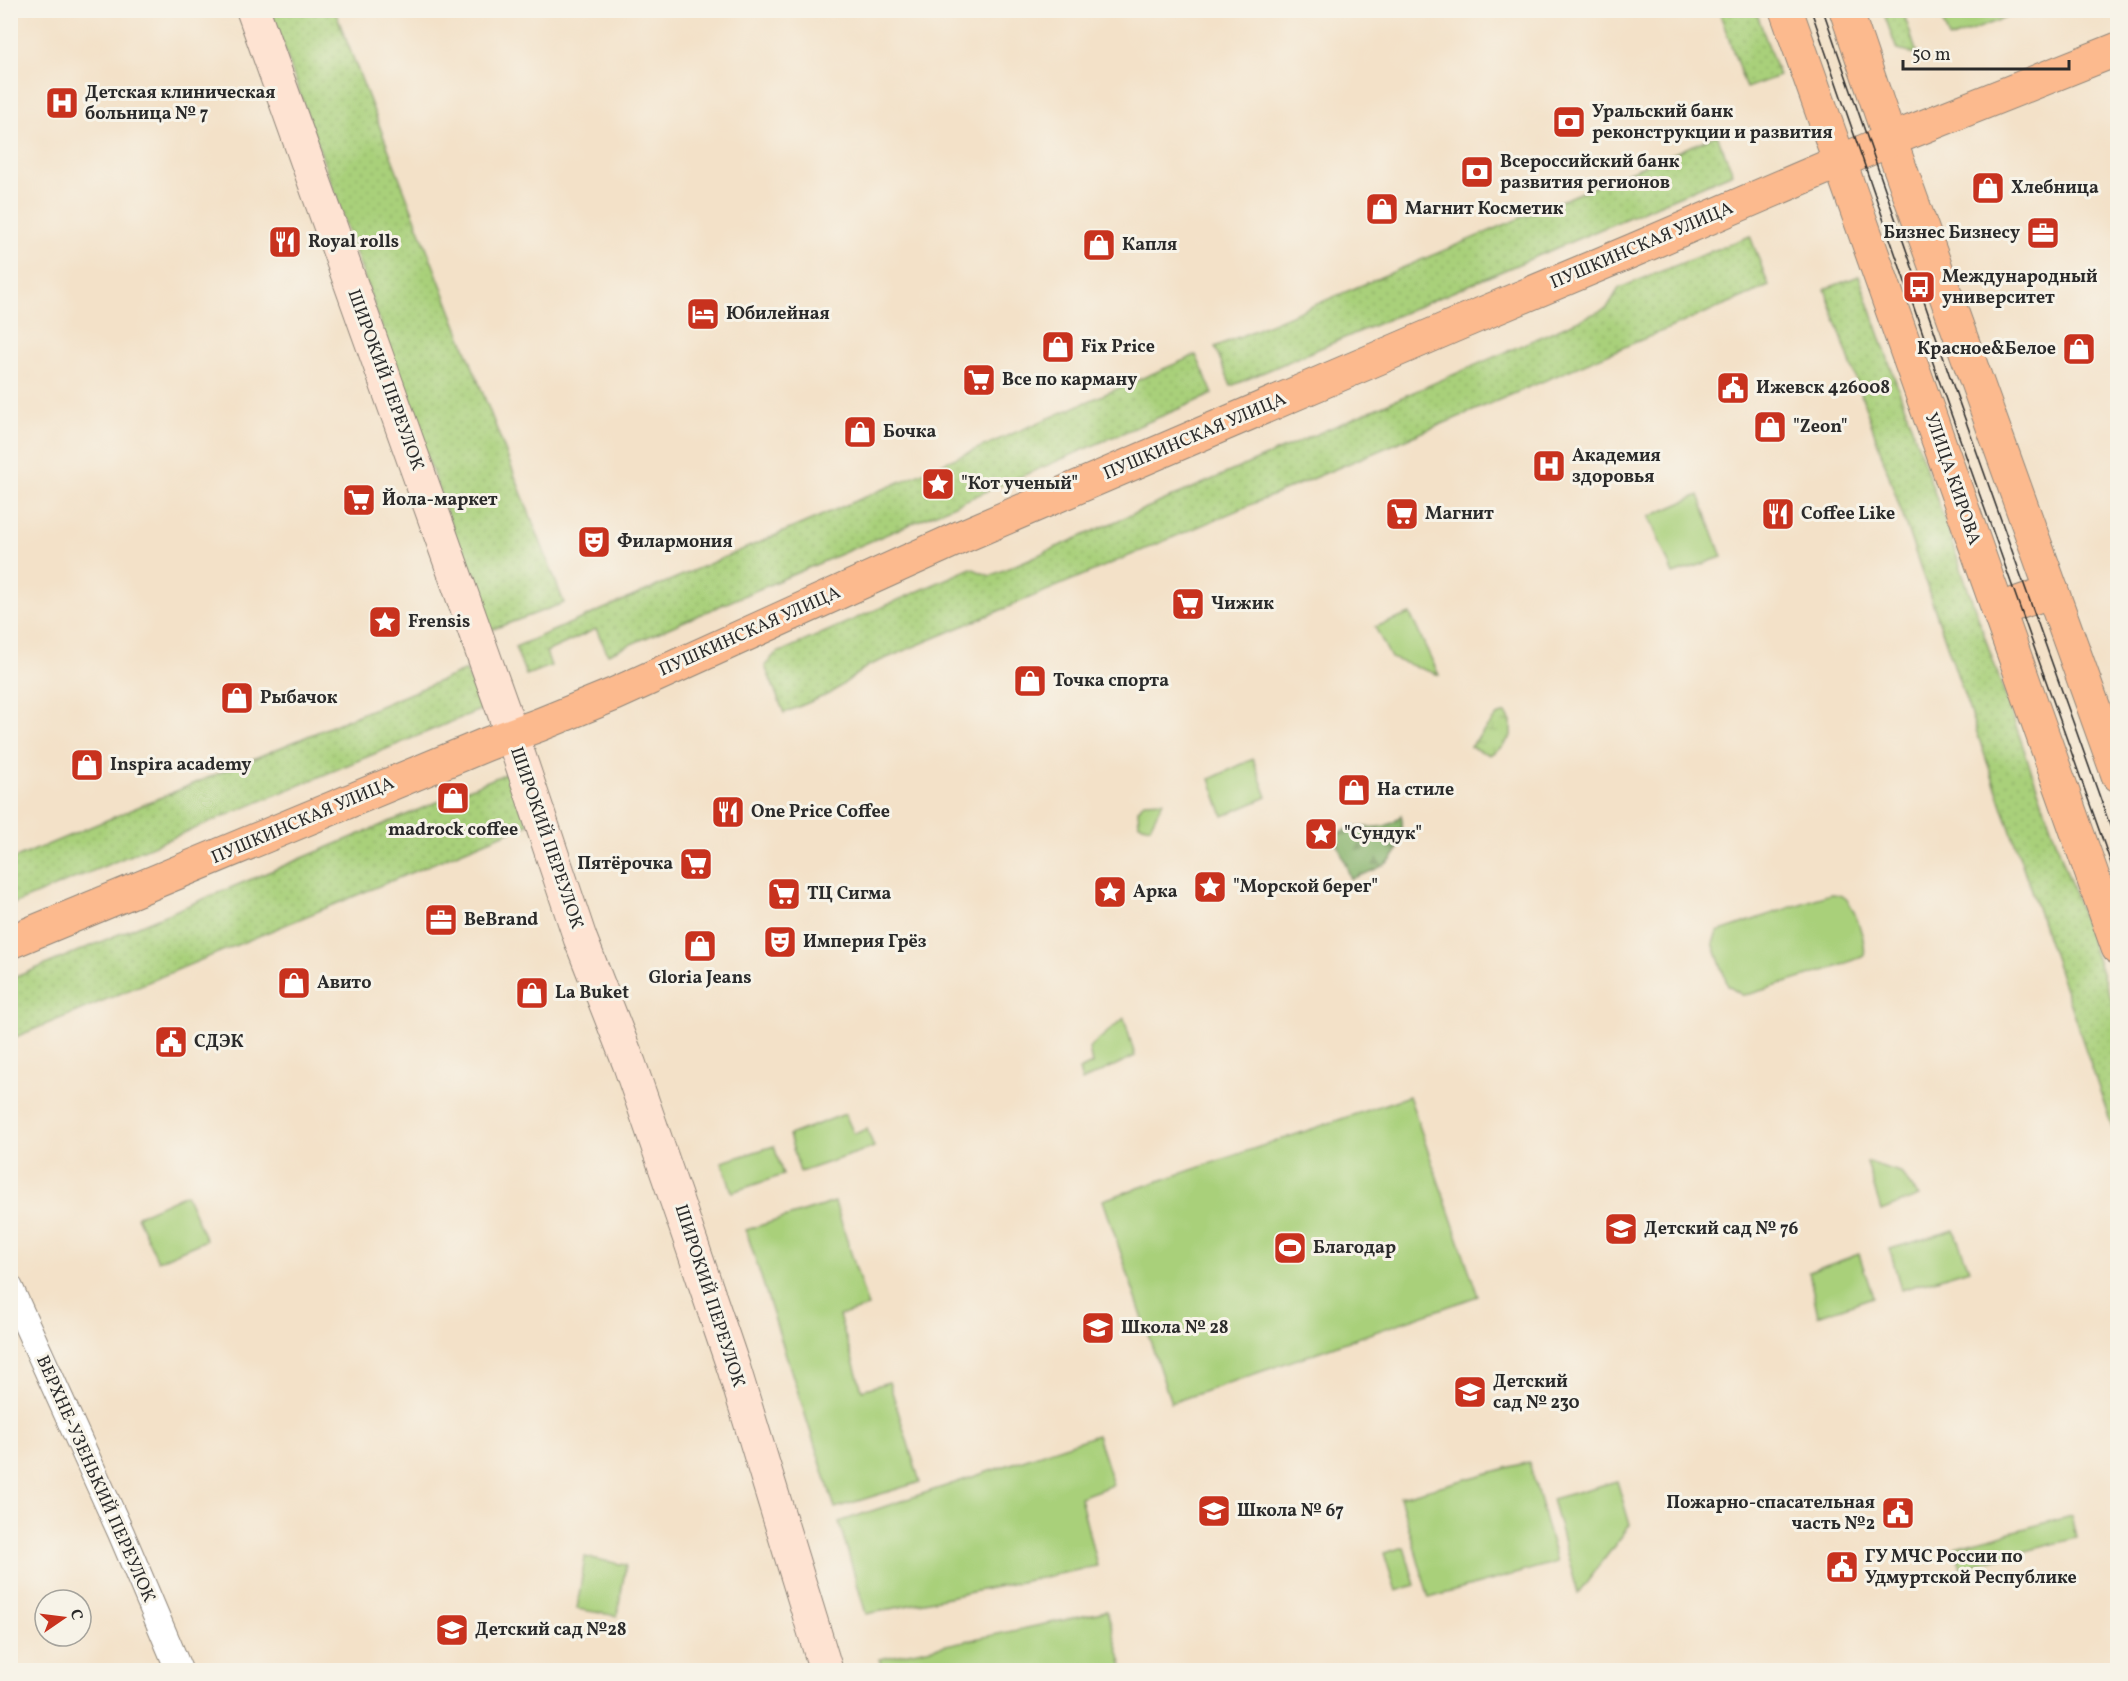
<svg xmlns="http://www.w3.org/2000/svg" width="2128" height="1681" viewBox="0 0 2128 1681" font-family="Vollkorn,serif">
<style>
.grass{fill:url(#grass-dots);stroke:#6a7e52;stroke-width:1.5}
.forest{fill:url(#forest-firs);stroke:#586e4a;stroke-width:1.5}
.wetland{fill:url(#wetland-marsh);stroke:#6a7e52;stroke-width:1.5}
.park{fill:#a9d07a;stroke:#6a7e52;stroke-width:1.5}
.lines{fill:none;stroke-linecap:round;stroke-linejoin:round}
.street-casing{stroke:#8f867a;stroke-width:28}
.secondary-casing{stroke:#8f867a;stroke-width:35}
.primary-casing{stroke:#8f867a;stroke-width:35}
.street{stroke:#fff;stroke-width:26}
.secondary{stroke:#fee3d2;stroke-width:33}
.primary{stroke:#fcba8e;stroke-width:33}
.tram{stroke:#2b2b2b;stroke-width:1.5}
.labels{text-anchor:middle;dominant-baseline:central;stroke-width:6;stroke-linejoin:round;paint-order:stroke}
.poi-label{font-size:18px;font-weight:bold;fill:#2b2b2b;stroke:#f7f3e8;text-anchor:start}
.street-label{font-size:18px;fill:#2b2b2b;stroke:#f7f3e8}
</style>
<defs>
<pattern id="grass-dots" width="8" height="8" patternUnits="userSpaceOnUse" patternTransform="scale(1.5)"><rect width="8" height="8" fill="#a9d07a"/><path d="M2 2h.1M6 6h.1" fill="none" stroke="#92b36a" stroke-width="1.8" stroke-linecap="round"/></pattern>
<pattern id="forest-firs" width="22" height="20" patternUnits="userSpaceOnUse" patternTransform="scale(1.5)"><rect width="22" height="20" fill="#86b26a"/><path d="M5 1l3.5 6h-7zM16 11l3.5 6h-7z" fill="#6e9157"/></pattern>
<pattern id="wetland-marsh" width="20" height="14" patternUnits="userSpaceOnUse" patternTransform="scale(1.5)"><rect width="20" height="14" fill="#a9d07a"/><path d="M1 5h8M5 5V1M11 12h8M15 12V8" fill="none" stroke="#92b36a"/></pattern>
</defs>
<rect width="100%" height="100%" fill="#f7f3e8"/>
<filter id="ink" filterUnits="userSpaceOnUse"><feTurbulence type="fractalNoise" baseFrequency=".0167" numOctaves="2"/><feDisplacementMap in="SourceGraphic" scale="12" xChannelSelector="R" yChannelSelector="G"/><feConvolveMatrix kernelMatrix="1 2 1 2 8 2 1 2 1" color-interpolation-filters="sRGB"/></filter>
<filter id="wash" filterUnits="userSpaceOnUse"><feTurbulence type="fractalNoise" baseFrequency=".008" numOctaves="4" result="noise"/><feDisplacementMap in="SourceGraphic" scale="24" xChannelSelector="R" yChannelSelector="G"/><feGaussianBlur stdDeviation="1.35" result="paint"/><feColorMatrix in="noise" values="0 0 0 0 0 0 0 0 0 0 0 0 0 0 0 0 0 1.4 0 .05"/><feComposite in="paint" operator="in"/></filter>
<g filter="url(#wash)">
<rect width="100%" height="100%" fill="#f3e1c8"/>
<g class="grass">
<path d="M 271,11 L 335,11 L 564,603 L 488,631 Z"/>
<path d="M 1719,11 L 1756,11 L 1779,76 L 1746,88 Z"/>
<path d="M 1883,11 L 1903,11 L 1917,54 L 1897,50 Z"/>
<path d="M 1717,135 L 1733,173 L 1231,386 L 1215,347 Z"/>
<path d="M 1750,236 L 1769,286 L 868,666 L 831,693 L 784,713 L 765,666 L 775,654 L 971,568 L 990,576 L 1607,308 L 1619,288 Z"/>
<path d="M 1859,276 L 2117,1016 L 2117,1141 L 1825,289 Z"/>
<path d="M 1196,355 L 1213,394 L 608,654 L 596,629 L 546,652 L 551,666 L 526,675 L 515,647 Z"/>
<path d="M 466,670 L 482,709 L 11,905 L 11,860 Z"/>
<path d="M 507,773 L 528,824 L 11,1039 L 11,979 Z"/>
</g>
<path class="forest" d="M 1401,815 C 1404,824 1402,830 1401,839 C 1396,867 1373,870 1351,879 L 1334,834 C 1340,832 1346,829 1352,828 C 1369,826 1390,831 1401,815 Z"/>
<path class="wetland" d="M 1506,713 L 1511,722 L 1511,736 L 1502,747 L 1490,755 L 1470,747 L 1497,716 Z"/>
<g class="park">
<path d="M 1939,11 L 1939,10 L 2024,11 L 1949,39 Z"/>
<path d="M 1699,495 L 1722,557 L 1673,574 L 1649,517 Z"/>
<path d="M 1410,614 L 1439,675 L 1391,658 L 1375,627 Z"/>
<path d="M 1253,759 L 1267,797 L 1223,816 L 1210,779 Z"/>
<path d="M 1163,801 L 1150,827 L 1139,824 L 1138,810 L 1144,802 Z"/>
<path d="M 1830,894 C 1835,894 1840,894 1844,897 C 1854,904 1867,944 1864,955 L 1840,966 L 1750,994 L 1742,995 L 1728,986 L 1713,943 L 1717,932 Z"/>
<path d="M 1124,1018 L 1135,1056 L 1082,1081 L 1079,1070 L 1092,1064 L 1089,1048 Z"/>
<path d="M 1409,1096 L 1478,1296 L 1171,1403 L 1103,1200 Z"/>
<path d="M 845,1114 L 854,1134 L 867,1129 L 874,1147 L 800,1172 L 789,1135 Z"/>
<path d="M 774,1146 L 783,1175 L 732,1192 L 722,1162 Z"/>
<path d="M 1867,1162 L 1900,1172 L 1919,1196 L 1881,1211 Z"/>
<path d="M 186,1194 L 206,1240 L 158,1261 L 137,1216 Z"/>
<path d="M 835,1202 L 868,1307 L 839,1316 L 862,1390 L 889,1382 L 920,1482 L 835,1508 L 746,1230 Z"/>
<path d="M 1954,1230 L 1969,1269 L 1901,1290 L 1890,1249 Z"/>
<path d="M 1859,1254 L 1873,1297 L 1818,1316 L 1809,1272 Z"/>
<path d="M 1097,1435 L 1113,1485 L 1080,1497 L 1097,1566 L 866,1614 L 839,1522 Z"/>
<path d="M 1529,1462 L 1557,1562 L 1429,1598 L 1400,1497 Z"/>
<path d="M 1617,1481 L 1630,1525 L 1578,1594 L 1552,1499 Z"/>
<path d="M 2071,1516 L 2076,1538 L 1961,1568 L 1955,1547 Z"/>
<path d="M 1404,1547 L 1415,1585 L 1396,1591 L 1384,1553 Z"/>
<path d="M 585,1557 L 626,1565 L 617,1616 L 577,1609 Z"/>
<path d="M 1107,1611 L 1124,1670 L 883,1670 L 879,1659 Z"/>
</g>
</g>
<g filter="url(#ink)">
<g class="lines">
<defs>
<path id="street" d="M 10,1288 L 121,1533 L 179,1670"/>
<path id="secondary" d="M 253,10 L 512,735 L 580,938 L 629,1063 L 683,1219 L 734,1369 L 826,1670"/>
<g id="primary">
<path d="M 1786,10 L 2118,948"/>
<path d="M 1846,10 L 1890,140 L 2118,775"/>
<path d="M 1998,610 L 2052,591"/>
<path d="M 10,942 L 487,744 L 539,725 L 615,694 L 961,537 L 1460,323 L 1634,250 L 1890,140 L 2118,49"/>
</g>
</defs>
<use href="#street" class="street-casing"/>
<use href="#secondary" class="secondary-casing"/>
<use href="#primary" class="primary-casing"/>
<use href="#street" class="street"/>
<use href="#secondary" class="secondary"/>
<use href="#primary" class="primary"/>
<g class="tram">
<path d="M 1811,10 L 1940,383 L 2118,883"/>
<path d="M 1823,10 L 1954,388 L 2118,848"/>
</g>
</g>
</g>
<defs>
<symbol id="hospital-square" viewBox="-11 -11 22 22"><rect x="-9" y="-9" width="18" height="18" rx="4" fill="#c8321e" stroke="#f7f3e8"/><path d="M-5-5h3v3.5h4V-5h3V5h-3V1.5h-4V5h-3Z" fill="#fff"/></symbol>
<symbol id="bank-square" viewBox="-11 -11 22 22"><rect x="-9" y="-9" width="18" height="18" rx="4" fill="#c8321e" stroke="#f7f3e8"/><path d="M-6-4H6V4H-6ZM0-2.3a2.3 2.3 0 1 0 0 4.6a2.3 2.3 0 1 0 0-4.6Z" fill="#fff"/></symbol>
<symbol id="shop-square" viewBox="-11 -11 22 22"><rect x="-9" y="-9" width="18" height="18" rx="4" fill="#c8321e" stroke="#f7f3e8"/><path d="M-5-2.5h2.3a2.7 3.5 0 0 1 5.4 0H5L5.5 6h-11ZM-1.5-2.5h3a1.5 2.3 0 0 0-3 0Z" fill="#fff"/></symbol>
<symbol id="office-square" viewBox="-11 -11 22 22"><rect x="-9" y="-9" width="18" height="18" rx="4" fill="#c8321e" stroke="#f7f3e8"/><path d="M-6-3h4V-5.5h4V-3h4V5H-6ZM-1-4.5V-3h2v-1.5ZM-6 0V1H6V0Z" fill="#fff"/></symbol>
<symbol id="restaurant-square" viewBox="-11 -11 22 22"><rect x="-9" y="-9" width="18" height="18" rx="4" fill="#c8321e" stroke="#f7f3e8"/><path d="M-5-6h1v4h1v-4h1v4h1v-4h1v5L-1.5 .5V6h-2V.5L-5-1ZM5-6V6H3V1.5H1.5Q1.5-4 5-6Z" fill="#fff"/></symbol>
<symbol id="bus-square" viewBox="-11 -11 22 22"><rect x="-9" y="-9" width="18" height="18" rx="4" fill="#c8321e" stroke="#f7f3e8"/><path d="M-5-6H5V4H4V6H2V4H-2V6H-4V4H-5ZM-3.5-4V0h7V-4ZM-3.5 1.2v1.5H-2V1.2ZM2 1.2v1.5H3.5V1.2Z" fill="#fff"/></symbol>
<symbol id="hotel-square" viewBox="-11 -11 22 22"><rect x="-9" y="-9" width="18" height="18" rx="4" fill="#c8321e" stroke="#f7f3e8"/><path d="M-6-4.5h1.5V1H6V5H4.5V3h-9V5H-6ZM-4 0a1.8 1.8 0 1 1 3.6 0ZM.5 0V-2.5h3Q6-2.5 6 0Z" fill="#fff"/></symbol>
<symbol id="supermarket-square" viewBox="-11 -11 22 22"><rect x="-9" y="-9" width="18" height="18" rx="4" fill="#c8321e" stroke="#f7f3e8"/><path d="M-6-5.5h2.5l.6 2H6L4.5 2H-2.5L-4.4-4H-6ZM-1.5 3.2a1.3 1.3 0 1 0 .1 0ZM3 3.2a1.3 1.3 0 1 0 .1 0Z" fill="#fff"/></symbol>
<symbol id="civic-square" viewBox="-11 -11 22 22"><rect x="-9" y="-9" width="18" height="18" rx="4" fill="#c8321e" stroke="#f7f3e8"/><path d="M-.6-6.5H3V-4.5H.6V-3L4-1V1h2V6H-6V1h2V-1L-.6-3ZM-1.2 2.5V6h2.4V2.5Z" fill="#fff"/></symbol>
<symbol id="sight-square" viewBox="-11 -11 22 22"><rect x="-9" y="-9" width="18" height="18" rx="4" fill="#c8321e" stroke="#f7f3e8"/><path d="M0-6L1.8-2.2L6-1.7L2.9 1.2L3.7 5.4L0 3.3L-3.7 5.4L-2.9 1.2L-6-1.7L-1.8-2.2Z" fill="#fff"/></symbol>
<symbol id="theatre-square" viewBox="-11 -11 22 22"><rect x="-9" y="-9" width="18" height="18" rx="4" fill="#c8321e" stroke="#f7f3e8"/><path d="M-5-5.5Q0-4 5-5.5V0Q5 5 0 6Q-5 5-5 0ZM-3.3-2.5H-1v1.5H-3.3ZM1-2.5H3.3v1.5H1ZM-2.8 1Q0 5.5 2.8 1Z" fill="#fff"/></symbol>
<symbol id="school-square" viewBox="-11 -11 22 22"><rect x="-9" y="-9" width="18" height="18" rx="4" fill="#c8321e" stroke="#f7f3e8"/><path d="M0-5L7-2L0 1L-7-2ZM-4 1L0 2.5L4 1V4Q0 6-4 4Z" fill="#fff"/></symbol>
<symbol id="stadium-square" viewBox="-11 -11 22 22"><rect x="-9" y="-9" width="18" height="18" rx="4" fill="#c8321e" stroke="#f7f3e8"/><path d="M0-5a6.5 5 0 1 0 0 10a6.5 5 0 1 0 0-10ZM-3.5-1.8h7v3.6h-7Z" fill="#fff"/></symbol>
</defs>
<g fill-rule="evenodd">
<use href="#hospital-square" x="43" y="84" width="38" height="38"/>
<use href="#bank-square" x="1550" y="103" width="38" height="38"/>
<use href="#bank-square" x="1458" y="153" width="38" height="38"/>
<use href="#shop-square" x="1969" y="169" width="38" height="38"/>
<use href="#shop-square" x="1363" y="190" width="38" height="38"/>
<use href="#office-square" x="2024" y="214" width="38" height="38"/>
<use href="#restaurant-square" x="266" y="223" width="38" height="38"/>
<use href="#shop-square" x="1080" y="226" width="38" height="38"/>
<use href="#bus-square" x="1900" y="268" width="38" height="38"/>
<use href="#hotel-square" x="684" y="295" width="38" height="38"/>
<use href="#shop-square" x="1039" y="328" width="38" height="38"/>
<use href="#shop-square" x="2060" y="330" width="38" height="38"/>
<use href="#supermarket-square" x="960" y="361" width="38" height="38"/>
<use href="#civic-square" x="1714" y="369" width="38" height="38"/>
<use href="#shop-square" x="1751" y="408" width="38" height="38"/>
<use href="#shop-square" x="841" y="413" width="38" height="38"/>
<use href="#hospital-square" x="1530" y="447" width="38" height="38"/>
<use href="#sight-square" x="919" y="465" width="38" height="38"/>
<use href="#supermarket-square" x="340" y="481" width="38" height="38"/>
<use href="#supermarket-square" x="1383" y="495" width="38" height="38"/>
<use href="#restaurant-square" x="1759" y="495" width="38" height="38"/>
<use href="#theatre-square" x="575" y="523" width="38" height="38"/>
<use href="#supermarket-square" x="1169" y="585" width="38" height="38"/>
<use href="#sight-square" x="366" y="603" width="38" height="38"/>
<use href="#shop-square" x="1011" y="662" width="38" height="38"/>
<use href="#shop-square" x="218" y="679" width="38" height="38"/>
<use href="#shop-square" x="68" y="746" width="38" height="38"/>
<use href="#shop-square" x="1335" y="771" width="38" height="38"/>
<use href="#shop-square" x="434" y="779" width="38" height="38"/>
<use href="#restaurant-square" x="709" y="793" width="38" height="38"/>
<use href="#sight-square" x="1302" y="815" width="38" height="38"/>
<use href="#supermarket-square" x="677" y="845" width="38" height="38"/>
<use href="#sight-square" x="1191" y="868" width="38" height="38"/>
<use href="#sight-square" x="1091" y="873" width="38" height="38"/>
<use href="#supermarket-square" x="765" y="875" width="38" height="38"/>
<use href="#office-square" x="422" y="901" width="38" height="38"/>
<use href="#theatre-square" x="761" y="923" width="38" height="38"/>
<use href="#shop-square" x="681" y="927" width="38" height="38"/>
<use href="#shop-square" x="275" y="964" width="38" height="38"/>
<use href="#shop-square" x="513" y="974" width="38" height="38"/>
<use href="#civic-square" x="152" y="1023" width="38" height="38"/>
<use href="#school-square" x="1602" y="1210" width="38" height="38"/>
<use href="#stadium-square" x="1271" y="1229" width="38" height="38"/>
<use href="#school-square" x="1079" y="1309" width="38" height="38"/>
<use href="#school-square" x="1451" y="1373" width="38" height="38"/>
<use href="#school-square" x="1195" y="1492" width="38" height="38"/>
<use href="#civic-square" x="1879" y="1494" width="38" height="38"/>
<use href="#civic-square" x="1823" y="1548" width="38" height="38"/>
<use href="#school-square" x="433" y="1611" width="38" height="38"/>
</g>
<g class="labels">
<g class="poi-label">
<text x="85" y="93">Детская клиническая<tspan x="85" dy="21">больница № 7</tspan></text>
<text x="1592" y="112">Уральский банк<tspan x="1592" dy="21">реконструкции и развития</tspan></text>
<text x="1500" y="162">Всероссийский банк<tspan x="1500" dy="21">развития регионов</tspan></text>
<text x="2011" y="188">Хлебница</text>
<text x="1405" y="209">Магнит Косметик</text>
<text x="2020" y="233" text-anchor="end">Бизнес Бизнесу</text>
<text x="308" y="242">Royal rolls</text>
<text x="1122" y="245">Капля</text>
<text x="1942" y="277">Международный<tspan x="1942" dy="21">университет</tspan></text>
<text x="726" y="314">Юбилейная</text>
<text x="1081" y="347">Fix Price</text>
<text x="2056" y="349" text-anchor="end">Красное&amp;Белое</text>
<text x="1002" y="380">Все по карману</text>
<text x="1756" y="388">Ижевск 426008</text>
<text x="1793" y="427">"Zeon"</text>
<text x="883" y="432">Бочка</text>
<text x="1572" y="456">Академия<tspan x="1572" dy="21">здоровья</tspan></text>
<text x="961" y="484">"Кот ученый"</text>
<text x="382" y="500">Йола-маркет</text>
<text x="1425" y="514">Магнит</text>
<text x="1801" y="514">Coffee Like</text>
<text x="617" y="542">Филармония</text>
<text x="1211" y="604">Чижик</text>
<text x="408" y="622">Frensis</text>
<text x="1053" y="681">Точка спорта</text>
<text x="260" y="698">Рыбачок</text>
<text x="110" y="765">Inspira academy</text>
<text x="1377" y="790">На стиле</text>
<text x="751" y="812">One Price Coffee</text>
<text x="453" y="830" text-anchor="middle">madrock coffee</text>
<text x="1344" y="834">"Сундук"</text>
<text x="673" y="864" text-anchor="end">Пятёрочка</text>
<text x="1233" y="887">"Морской берег"</text>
<text x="1133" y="892">Арка</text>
<text x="807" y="894">ТЦ Сигма</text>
<text x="464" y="920">BeBrand</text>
<text x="803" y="942">Империя Грёз</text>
<text x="700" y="978" text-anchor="middle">Gloria Jeans</text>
<text x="317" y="983">Авито</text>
<text x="555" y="993">La Buket</text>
<text x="194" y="1042">СДЭК</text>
<text x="1644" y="1229">Детский сад № 76</text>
<text x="1313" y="1248">Благодар</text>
<text x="1121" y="1328">Школа № 28</text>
<text x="1493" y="1382">Детский<tspan x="1493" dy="21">сад № 230</tspan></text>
<text x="1875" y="1503" text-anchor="end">Пожарно-спасательная<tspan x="1875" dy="21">часть №2</tspan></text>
<text x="1237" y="1511">Школа № 67</text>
<text x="1865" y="1557">ГУ МЧС России по<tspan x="1865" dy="21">Удмуртской Республике</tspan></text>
<text x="475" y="1630">Детский сад №28</text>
</g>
<g class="street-label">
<text transform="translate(1642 246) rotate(-23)">ПУШКИНСКАЯ УЛИЦА</text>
<text transform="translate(385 380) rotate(70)">ШИРОКИЙ ПЕРЕУЛОК</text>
<text transform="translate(1195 437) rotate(-23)">ПУШКИНСКАЯ УЛИЦА</text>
<text transform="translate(1952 479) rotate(71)">УЛИЦА КИРОВА</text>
<text transform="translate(750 632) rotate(-24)">ПУШКИНСКАЯ УЛИЦА</text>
<text transform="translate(303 821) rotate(-23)">ПУШКИНСКАЯ УЛИЦА</text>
<text transform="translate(546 838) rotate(71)">ШИРОКИЙ ПЕРЕУЛОК</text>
<text transform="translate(709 1296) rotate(72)">ШИРОКИЙ ПЕРЕУЛОК</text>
<text transform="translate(95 1479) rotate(66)">ВЕРХНЕ-УЗЕНЬКИЙ ПЕРЕУЛОК</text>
</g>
</g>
<rect width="2128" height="1681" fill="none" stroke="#f7f3e8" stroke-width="36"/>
<g transform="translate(63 1618) rotate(76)"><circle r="28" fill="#f7f3e8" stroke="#a5a39c" stroke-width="1.5"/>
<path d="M0-4.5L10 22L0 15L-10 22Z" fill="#c8321e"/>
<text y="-9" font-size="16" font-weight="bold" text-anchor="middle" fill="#2b2b2b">С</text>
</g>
<path d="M1903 60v9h166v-9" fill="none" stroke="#2b2b2b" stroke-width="3"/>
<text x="1912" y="60" font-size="18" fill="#2b2b2b" stroke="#f7f3e8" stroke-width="4.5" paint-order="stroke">50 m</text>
</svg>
